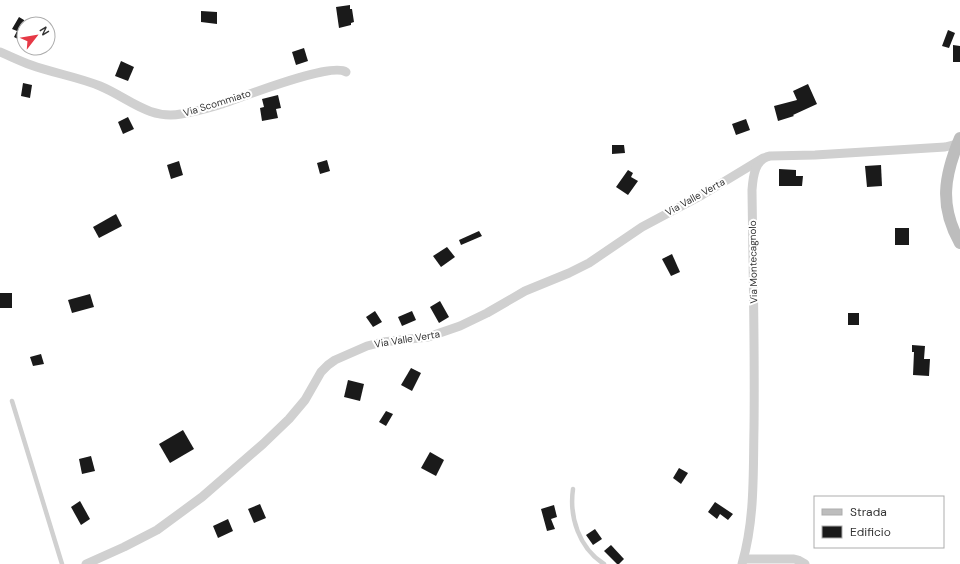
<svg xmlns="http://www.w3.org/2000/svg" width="960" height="564" viewBox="0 0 960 564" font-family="'DM Sans',sans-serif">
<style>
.building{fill:#1a1a1a}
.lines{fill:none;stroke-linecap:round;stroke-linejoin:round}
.lane{stroke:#d0d0d0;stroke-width:4.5}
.street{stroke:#d0d0d0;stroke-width:9}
.secondary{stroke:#bdbdbd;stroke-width:12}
.labels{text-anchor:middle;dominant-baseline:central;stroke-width:4;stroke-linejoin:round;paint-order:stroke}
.street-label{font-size:10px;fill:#333;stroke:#fff}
</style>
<rect width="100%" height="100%" fill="#fff"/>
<g class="building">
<path d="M 350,5 L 350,9 L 352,9 L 354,22 L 351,23 L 351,25 L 339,28 L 336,7 Z"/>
<path d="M 201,11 L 217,12 L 217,24 L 201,22 Z"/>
<path d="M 19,17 L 24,20 L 24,42 L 14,37 L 17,31 L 12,29 Z"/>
<path d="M 948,30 L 955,33 L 949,48 L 942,46 Z"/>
<path d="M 953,45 L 960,46 L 960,62 L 953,62 Z"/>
<path d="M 304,48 L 308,61 L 296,65 L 292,52 Z"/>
<path d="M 121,61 L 134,67 L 128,81 L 115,76 Z"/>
<path d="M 23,83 L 32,85 L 30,98 L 21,96 Z"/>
<path d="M 808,84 L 817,104 L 793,115 L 794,116 L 778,121 L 774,106 L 797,100 L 793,91 Z"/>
<path d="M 278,95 L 281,108 L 276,109 L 278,118 L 262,121 L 260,108 L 264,107 L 262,99 Z"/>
<path d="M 128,117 L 134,129 L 123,134 L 118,122 Z"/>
<path d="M 746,119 L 750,130 L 736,135 L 732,124 Z"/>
<path d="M 612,145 L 624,145 L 625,153 L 612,154 Z"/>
<path d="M 327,160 L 330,171 L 320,174 L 317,163 Z"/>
<path d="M 179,161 L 183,175 L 171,179 L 167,165 Z"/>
<path d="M 881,165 L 882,186 L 867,187 L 865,166 Z"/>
<path d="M 779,169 L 796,170 L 796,176 L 803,176 L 802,186 L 779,186 Z"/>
<path d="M 628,170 L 633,173 L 631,177 L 638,181 L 628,195 L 616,187 Z"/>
<path d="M 116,214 L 122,226 L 99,238 L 93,227 Z"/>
<rect x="895" y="228" width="14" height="17"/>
<path d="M 479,231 L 482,236 L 461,245 L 459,240 Z"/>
<path d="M 447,247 L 455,257 L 441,267 L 433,256 Z"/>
<path d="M 672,254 L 680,272 L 671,276 L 662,259 Z"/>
<rect x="0" y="293" width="12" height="15"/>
<path d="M 90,294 L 94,307 L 72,313 L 68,300 Z"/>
<path d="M 440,301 L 449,317 L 439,323 L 430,307 Z"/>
<path d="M 375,311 L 382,322 L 373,327 L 366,317 Z"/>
<path d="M 412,311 L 416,320 L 402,326 L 398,317 Z"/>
<rect x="848" y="313" width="11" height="12"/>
<path d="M 912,345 L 925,346 L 924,359 L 930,359 L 929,376 L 913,375 L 914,352 L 912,352 Z"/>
<path d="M 41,354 L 44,364 L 33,366 L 30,357 Z"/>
<path d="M 411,368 L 421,373 L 412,391 L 401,385 Z"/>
<path d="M 348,380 L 364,384 L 360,401 L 344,397 Z"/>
<path d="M 386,411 L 393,414 L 386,426 L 379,422 Z"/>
<path d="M 183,430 L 194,449 L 170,463 L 159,444 Z"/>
<path d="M 430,452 L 444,460 L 436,476 L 421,468 Z"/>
<path d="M 91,456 L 95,471 L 82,474 L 79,459 Z"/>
<path d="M 679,468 L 688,473 L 681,484 L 673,478 Z"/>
<path d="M 80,501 L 90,519 L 81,525 L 71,507 Z"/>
<path d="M 715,502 L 733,514 L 728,520 L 720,514 L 717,519 L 708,512 Z"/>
<path d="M 260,504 L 266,518 L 254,523 L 248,509 Z"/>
<path d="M 554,505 L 557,517 L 551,519 L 555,529 L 547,531 L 541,509 Z"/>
<path d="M 228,519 L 233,531 L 218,538 L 213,526 Z"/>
<path d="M 595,529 L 602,539 L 593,545 L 586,535 Z"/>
<path d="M 611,545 L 624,559 L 619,564 L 617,564 L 604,551 Z"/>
</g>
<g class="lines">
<g class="lane">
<path d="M 12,401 L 62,564"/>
<path d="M 573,489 C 569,517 579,548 604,564"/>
</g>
<g class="street">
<path d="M 0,52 C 10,56 20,61 31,65 C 53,73 78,77 100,86 C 127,97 149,120 181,114 C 195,112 208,108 222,104 C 243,97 330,62 346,72"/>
<path d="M 744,559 L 794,559 L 798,560 L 805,564"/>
<path d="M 86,564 L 124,547 L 157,530 L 202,497 L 263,444 L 289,419 L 305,400 L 321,372 L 328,365 L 335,360 L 367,346 L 383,342 L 428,337 L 460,326 L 487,313 L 525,291 L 569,273 L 589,263 L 642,227 L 702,195 L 763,158"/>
<path d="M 742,564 C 755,519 753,474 754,428 C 755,349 753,269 752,190 C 753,176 755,159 770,156 L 815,155 L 945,147 L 957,144"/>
</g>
<path class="secondary" d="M 960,138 C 944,176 939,206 960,243"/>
</g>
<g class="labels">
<g class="street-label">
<text transform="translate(217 103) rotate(-17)">Via Scommiato</text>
<text transform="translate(695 197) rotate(-29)">Via Valle Verta</text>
<text transform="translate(753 262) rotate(-91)">Via Montecagnolo</text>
<text transform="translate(407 339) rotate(-9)">Via Valle Verta</text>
</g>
</g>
<rect x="814" y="496" width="130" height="52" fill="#ffffff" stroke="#adadad"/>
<rect x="822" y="509" width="20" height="6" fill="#bdbdbd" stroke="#adadad"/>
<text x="850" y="516" font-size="12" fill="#333333">Strada</text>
<rect x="822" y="526" width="20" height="12" fill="#1a1a1a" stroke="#adadad"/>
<text x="850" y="536" font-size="12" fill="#333333">Edificio</text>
<g transform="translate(36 36) rotate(59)"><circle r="19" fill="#ffffff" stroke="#adadad"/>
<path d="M0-3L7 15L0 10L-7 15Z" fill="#e63946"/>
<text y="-6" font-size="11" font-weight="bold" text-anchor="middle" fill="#333333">N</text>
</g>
</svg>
